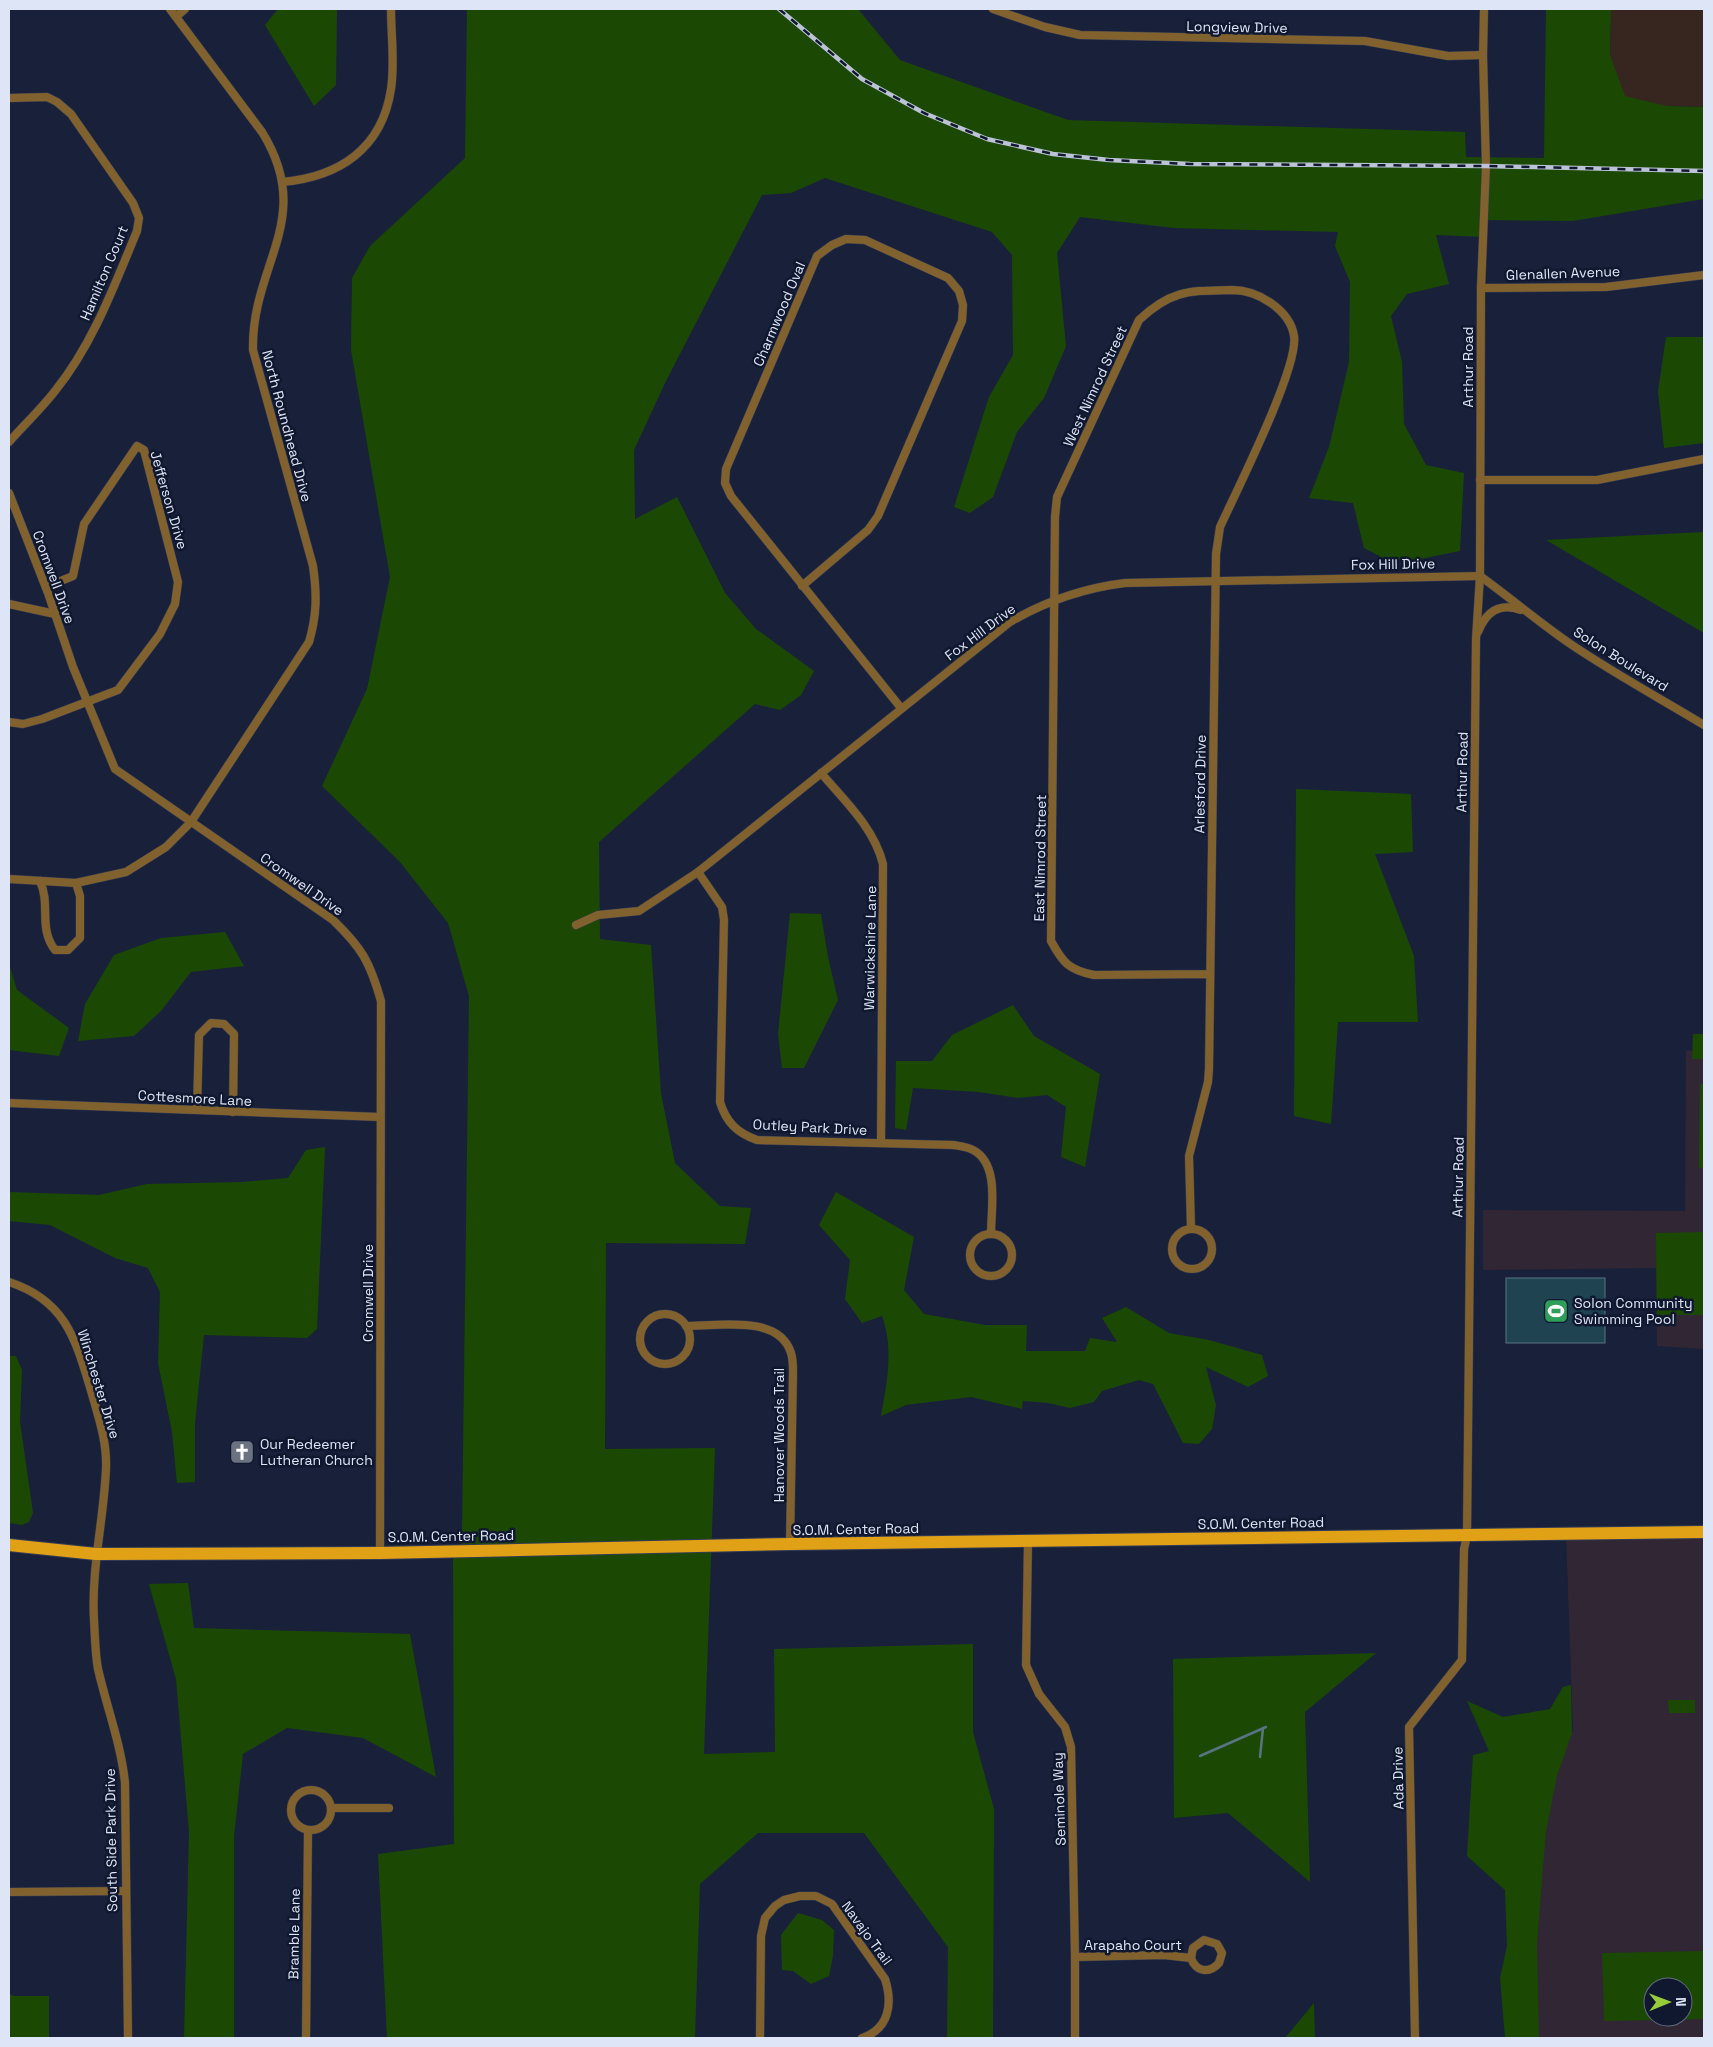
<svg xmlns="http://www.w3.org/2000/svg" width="1713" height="2047" viewBox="0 0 1713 2047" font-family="'Space Grotesk',sans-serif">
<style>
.industrial{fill:#37251f}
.education{fill:#302634;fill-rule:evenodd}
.green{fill:#1b4903;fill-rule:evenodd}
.water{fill:#1f4350;stroke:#587482}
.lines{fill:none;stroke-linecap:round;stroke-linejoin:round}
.stream{stroke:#587482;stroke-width:2.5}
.street-casing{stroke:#353c54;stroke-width:9}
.primary-casing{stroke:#353c54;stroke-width:14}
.street{stroke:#81622e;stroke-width:8}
.primary{stroke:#e1a117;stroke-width:12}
.rail-casing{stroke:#bcc3d6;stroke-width:4.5}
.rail{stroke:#101830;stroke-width:2.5;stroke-dasharray:8;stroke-linecap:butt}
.labels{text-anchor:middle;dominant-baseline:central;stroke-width:5;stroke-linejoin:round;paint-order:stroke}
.street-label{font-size:14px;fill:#dee5f6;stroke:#101830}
.poi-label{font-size:14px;fill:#dee5f6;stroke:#101830;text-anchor:start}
</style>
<rect width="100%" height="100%" fill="#19213a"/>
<path class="industrial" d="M 1611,9 L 1704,9 L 1704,107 L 1609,104 Z"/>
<g class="education">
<path d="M 1686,1050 L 1704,1053 L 1704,1349 L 1657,1346 L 1656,1268 L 1483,1270 L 1483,1210 L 1685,1211 Z"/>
<path d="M 1704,1532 L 1704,2038 L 1533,2038 L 1528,1804 L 1573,1731 L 1566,1534 ZM 1653,1987 L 1683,1987 L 1683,2017 L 1653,2017 Z"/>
</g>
<g class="green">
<path d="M 278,9 L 337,9 L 336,85 L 314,106 L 265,25 Z"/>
<path d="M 467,9 L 858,9 L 900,60 L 1068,120 L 1465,132 L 1466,157 L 1544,158 L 1546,9 L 1611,9 L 1610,55 L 1625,96 L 1667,106 L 1704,107 L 1704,199 L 1573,221 L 1484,220 L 1483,237 L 1436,235 L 1449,284 L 1407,294 L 1391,316 L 1402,362 L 1404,424 L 1426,465 L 1464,473 L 1460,551 L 1415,560 L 1387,560 L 1364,548 L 1353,503 L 1309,498 L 1329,447 L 1349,362 L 1350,282 L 1335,246 L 1338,232 L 1174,228 L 1080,217 L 1057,253 L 1066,346 L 1044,398 L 1017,432 L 993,497 L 970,513 L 954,507 L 989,397 L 1013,355 L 1012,255 L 992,232 L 825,178 L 791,193 L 762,195 L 666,381 L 634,450 L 635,519 L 677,497 L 725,593 L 756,629 L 814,671 L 801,695 L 780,710 L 755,704 L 599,842 L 600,939 L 651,945 L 661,1093 L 675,1163 L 720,1206 L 751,1208 L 745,1244 L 606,1243 L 605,1449 L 715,1448 L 704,1754 L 775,1752 L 774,1649 L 973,1644 L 973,1732 L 994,1809 L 993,2038 L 947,2038 L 948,1947 L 864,1833 L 758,1833 L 700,1884 L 695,2038 L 387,2038 L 378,1854 L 454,1844 L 453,1551 L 461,1551 L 462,1531 L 469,996 L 448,923 L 400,862 L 322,786 L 367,689 L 390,577 L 351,350 L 352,278 L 370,246 L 465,158 Z"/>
<path d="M 1666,337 L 1704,337 L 1704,443 L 1664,448 L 1658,391 Z"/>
<path d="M 1704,532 L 1704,633 L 1546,540 Z"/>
<path d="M 1296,789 L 1411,794 L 1413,852 L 1375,854 L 1414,956 L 1418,1022 L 1338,1022 L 1331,1124 L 1294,1116 Z"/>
<path d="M 790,913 L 821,914 L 828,957 L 838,1000 L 804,1068 L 782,1068 L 778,1034 Z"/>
<path d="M 225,932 L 244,966 L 191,972 L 161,1011 L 134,1036 L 78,1041 L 85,1004 L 114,955 L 161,938 Z"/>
<path d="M 9,964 L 17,990 L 69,1028 L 59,1056 L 9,1050 Z"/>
<path d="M 1013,1005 L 1034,1036 L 1100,1074 L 1085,1167 L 1061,1157 L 1066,1107 L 1047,1095 L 1018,1098 L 979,1092 L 913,1088 L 906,1130 L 895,1128 L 896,1061 L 932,1061 L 952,1035 Z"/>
<path d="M 1693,1034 L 1704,1034 L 1704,1059 L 1692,1059 Z"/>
<path d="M 1700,1084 L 1704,1084 L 1704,1168 L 1699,1168 Z"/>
<path d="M 325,1147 L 317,1329 L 307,1338 L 204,1335 L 195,1423 L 195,1482 L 177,1483 L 172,1432 L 158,1363 L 160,1292 L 148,1268 L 115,1258 L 50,1225 L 9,1221 L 9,1192 L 99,1195 L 147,1184 L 241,1182 L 288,1178 L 306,1150 Z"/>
<path d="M 836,1192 L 914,1237 L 904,1290 L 924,1314 L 985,1325 L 1027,1325 L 1026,1351 L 1085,1351 L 1090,1338 L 1117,1342 L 1102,1318 L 1126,1307 L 1169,1333 L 1209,1340 L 1262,1355 L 1268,1376 L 1248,1387 L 1206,1367 L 1216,1405 L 1212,1429 L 1199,1444 L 1183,1443 L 1153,1384 L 1139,1380 L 1102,1391 L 1094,1402 L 1070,1408 L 1048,1403 L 1023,1401 L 1022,1409 L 971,1397 L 906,1405 L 881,1416 C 887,1382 894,1349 882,1316 L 862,1323 L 845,1299 L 850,1260 L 819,1225 Z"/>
<path d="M 1704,1232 L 1704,1315 L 1657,1315 L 1656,1233 Z"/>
<path d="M 9,1356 L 16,1356 L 22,1370 L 20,1422 L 33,1513 L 29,1522 L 22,1525 L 9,1523 Z"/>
<path d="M 188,1583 L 194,1628 L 410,1634 L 436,1777 L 363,1738 L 287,1728 L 243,1754 L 234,1836 L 234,2038 L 184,2038 L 189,1832 L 176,1679 L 149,1584 Z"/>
<path d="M 1376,1653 L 1305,1712 L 1310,1882 L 1228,1813 L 1174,1818 L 1173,1659 Z"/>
<path d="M 1571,1685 L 1572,1733 L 1557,1776 L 1546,1831 L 1537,1943 L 1539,2038 L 1505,2038 L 1500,1978 L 1507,1946 L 1505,1890 L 1467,1856 L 1473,1755 L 1489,1751 L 1467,1701 L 1503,1717 L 1550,1709 L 1563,1687 Z"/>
<path d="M 1668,1700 L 1695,1700 L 1695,1713 L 1669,1713 Z"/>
<path d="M 798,1913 L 822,1920 L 834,1930 L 833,1956 L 829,1976 L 811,1984 L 793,1971 L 782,1970 L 781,1935 Z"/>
<path d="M 1704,1951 L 1704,2019 L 1604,2021 L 1602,1953 ZM 1653,1987 L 1683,1987 L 1683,2017 L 1653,2017 Z"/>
<path d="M 9,1994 L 14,1996 L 49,1996 L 49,2038 L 9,2038 Z"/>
<path d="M 1314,2003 L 1315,2038 L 1285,2038 Z"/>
</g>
<rect class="water" x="1506" y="1278" width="99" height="65"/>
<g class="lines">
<g class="stream">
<path d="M 1200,1756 L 1266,1727"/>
<path d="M 1260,1757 L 1263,1728"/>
</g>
<defs>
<g id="street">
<path d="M 993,9 L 1045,27 L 1080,35 L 1365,41 L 1448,56 L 1483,55"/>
<path d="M 177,16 L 185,9"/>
<path d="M 9,98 L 47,97 L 57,102 L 71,114 L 133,203 L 139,218 L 137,231 C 114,286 93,344 55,391 C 41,409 24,425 9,442"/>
<path d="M 282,182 C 339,177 382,149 391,89 C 395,64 391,34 391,9"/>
<path d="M 1481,288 L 1606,287 L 1704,275"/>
<path d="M 1480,480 L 1597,480 L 1704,459"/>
<path d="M 9,493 L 48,593 L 73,667 L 115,769 L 333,920 C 362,948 370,962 381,1001 L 380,1553"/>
<path d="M 1480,576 C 1512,599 1542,625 1575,647 C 1617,675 1661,699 1704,725"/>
<path d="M 802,586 L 868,530 L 878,516 L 962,321 L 963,305 L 959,291 L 948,278 L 865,240 L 846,239 L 832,245 L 817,256 L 726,469 L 725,483 L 731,496 L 901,708"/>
<path d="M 9,604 L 55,614"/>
<path d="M 1478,632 C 1486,612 1499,602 1521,610"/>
<path d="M 9,722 L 23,724 L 42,719 L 118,690 L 160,634 L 175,604 L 178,582 L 144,450 L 137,446 L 84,524 L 73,576 L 46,587"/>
<path d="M 821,773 C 845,801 874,828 883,864 L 881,1143"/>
<path d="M 698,872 L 722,907 L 724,920 L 720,1102 C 726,1122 737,1133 757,1140 L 954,1145 C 960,1146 968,1147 973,1150 C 1000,1164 991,1209 991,1234"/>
<path d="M 9,879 L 76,883 L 126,872 L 166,847 L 191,822 L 309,642 C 317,615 317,594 313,566 L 253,350 C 251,264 316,219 262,132 L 170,9"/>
<path d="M 40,881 C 51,905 38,928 55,950 L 68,950 L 80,938 L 80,896 L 76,883"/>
<path d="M 576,925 L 598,915 L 639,911 L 698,872 L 1010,622 C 1046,601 1084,588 1125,583 L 1480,576"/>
<path d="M 9,1103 L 380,1117"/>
<path d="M 197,1109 L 199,1035 L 211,1023 L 224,1024 L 234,1034 L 233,1112"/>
<path d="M 1191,1228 L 1189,1156 L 1208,1082 L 1209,1069 L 1216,554 L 1220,527 C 1236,492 1299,367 1294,336 C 1290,310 1258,290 1232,290 C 1190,291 1172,289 1139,320 L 1057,497 L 1055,517 L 1051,941 C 1063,963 1069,970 1094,975 L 1210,974"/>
<circle cx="1192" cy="1249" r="20"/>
<circle cx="991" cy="1255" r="21"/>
<path d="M 9,1282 C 67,1301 76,1341 92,1394 C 99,1419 107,1442 106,1468 C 104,1519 91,1569 94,1620 C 95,1635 95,1653 98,1669 C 107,1708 121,1744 125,1783 L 128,2038"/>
<circle cx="665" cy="1339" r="25"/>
<path d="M 686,1326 C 718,1326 779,1314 791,1353 C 793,1359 793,1366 793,1372 L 790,1544"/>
<path d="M 1028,1542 L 1026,1665 L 1039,1694 L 1065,1727 L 1071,1747 L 1075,1957 L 1075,2038"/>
<circle cx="311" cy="1810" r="20"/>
<path d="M 331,1808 L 389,1808"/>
<path d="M 9,1892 L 125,1891"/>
<path d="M 1075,1957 L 1164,1955 L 1191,1958 C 1196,1972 1209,1974 1219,1963 L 1222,1953 L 1217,1944 L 1204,1940 L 1193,1948 L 1191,1958"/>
<path d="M 306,2038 L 308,1831"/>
<path d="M 760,2038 L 761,1936 L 765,1918 L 775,1906 L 784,1900 L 800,1896 L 816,1896 L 832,1904 L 885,1979 C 893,2004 889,2029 862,2038"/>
<path d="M 1415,2038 L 1409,1727 L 1462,1660 L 1464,1549 L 1467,1536 L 1476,639 L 1480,576 L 1481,288 L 1486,166 L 1483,55 L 1484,9"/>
</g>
<path id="primary" d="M 9,1545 L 96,1554 L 380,1553 L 790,1544 L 1704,1532"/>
</defs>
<use href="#street" class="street-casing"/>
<use href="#primary" class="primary-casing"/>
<use href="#street" class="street"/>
<use href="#primary" class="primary"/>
<defs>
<path id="rail" d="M 779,9 L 862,79 L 924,113 L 987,139 L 1053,154 L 1109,160 L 1190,164 L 1486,166 L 1704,171"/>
</defs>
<use href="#rail" class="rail-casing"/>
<use href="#rail" class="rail"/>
</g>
<defs>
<symbol id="stadium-square" viewBox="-11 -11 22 22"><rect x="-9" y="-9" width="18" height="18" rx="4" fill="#2e9e5b" stroke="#101830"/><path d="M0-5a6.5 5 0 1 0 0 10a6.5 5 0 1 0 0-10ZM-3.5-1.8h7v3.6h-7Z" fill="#fff"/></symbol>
<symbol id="church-square" viewBox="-11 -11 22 22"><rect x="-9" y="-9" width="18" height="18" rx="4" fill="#6b7280" stroke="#101830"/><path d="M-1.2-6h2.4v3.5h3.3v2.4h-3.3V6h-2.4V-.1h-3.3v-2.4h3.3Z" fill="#fff"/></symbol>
</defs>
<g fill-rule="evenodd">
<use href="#stadium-square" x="1542" y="1297" width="28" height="28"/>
<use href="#church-square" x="228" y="1438" width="28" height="28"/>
</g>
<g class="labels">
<g class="street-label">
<text transform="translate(1237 27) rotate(1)">Longview Drive</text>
<text transform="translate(104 273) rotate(-67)">Hamilton Court</text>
<text transform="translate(1563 273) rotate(-2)">Glenallen Avenue</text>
<text transform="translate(779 314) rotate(-67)">Charmwood Oval</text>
<text transform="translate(1468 367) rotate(-90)">Arthur Road</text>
<text transform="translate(1095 386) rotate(-65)">West Nimrod Street</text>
<text transform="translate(287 426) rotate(75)">North Roundhead Drive</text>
<text transform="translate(169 500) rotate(74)">Jefferson Drive</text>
<text transform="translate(1393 564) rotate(-1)">Fox Hill Drive</text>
<text transform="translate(54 577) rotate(70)">Cromwell Drive</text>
<text transform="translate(980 632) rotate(-37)">Fox Hill Drive</text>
<text transform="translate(1621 659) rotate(32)">Solon Boulevard</text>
<text transform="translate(1462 772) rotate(-89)">Arthur Road</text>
<text transform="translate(1200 784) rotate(-89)">Arlesford Drive</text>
<text transform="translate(1040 858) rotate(-89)">East Nimrod Street</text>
<text transform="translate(302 884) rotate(35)">Cromwell Drive</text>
<text transform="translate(870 948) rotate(-89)">Warwickshire Lane</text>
<text transform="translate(195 1098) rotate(3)">Cottesmore Lane</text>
<text transform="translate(810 1127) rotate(3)">Outley Park Drive</text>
<text transform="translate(1458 1177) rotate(-89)">Arthur Road</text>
<text transform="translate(368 1293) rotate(-90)">Cromwell Drive</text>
<text transform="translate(99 1384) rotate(73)">Winchester Drive</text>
<text transform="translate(779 1435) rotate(-90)">Hanover Woods Trail</text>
<text transform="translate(1261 1523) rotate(-1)">S.O.M. Center Road</text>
<text transform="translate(856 1529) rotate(-1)">S.O.M. Center Road</text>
<text transform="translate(451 1536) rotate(-1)">S.O.M. Center Road</text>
<text transform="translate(1398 1778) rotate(-91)">Ada Drive</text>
<text transform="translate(1059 1799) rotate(-92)">Seminole Way</text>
<text transform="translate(111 1840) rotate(-91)">South Side Park Drive</text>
<text transform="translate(867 1933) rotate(54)">Navajo Trail</text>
<text transform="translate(294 1934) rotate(-89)">Bramble Lane</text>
<text x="1133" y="1945">Arapaho Court</text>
</g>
<g class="poi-label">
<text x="1574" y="1303">Solon Community<tspan x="1574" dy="16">Swimming Pool</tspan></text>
<text x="260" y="1444">Our Redeemer<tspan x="260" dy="16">Lutheran Church</tspan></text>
</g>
</g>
<rect width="1713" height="2047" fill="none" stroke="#dee5f6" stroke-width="20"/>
<g transform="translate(1668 2002) rotate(89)"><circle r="24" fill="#101830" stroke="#626a7f"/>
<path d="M0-4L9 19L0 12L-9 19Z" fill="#96cc39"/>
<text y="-8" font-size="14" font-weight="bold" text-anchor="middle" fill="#dee5f6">N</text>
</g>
</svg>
